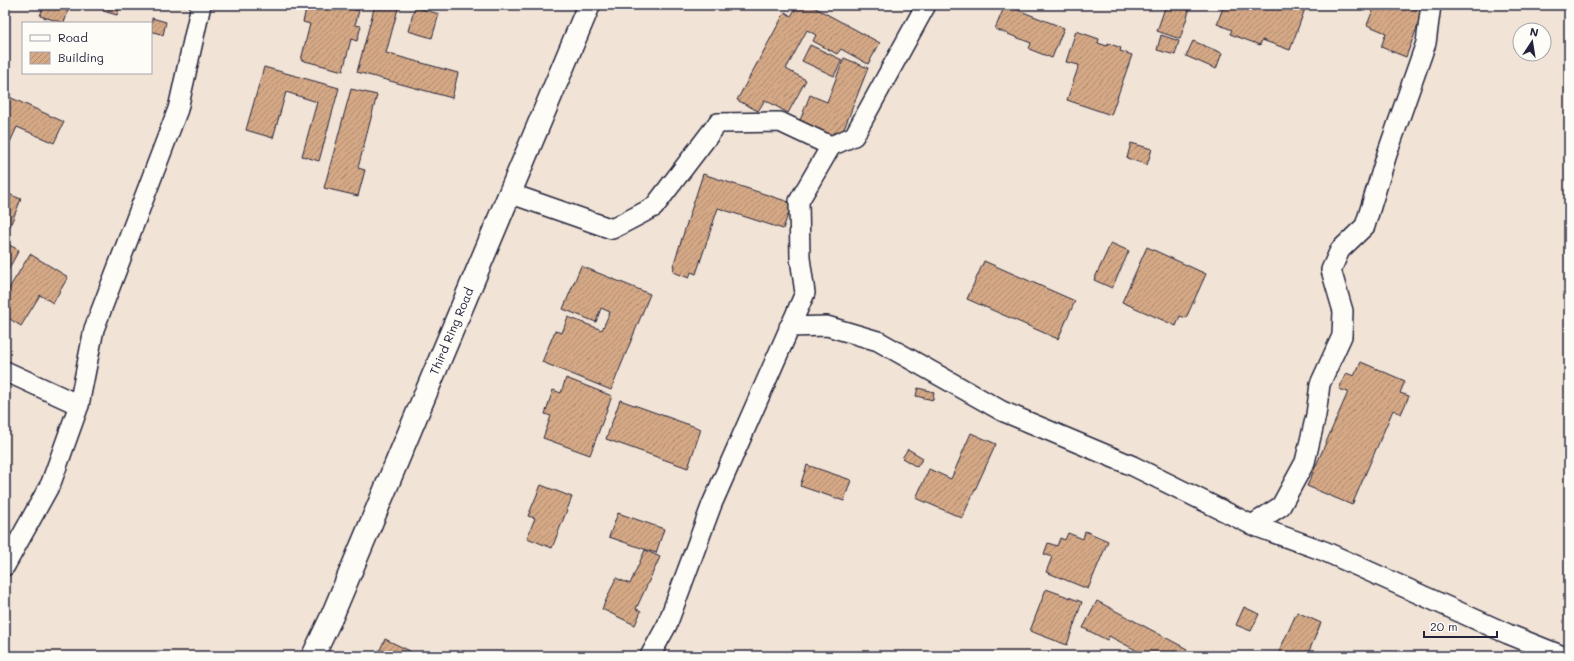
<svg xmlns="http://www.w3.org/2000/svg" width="1574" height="661" viewBox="0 0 1574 661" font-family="Mali,sans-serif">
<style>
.building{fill:url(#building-hatch);stroke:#22223b}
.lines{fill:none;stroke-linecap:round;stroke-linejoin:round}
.street-casing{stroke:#22223b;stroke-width:22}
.secondary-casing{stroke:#22223b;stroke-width:25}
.street{stroke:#fdfcf7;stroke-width:19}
.secondary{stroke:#fdfcf7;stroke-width:22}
.labels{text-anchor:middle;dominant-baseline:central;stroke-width:3.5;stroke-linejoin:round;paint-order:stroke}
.street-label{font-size:12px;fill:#22223b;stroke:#fdfcf7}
</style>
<defs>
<pattern id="building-hatch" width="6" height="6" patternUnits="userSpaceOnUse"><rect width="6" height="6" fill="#d5a986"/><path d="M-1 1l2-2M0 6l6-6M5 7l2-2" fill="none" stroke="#ac896f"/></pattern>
</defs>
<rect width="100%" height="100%" fill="#f1e3d5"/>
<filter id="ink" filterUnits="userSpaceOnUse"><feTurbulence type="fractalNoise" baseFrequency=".025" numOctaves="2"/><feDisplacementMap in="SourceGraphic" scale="8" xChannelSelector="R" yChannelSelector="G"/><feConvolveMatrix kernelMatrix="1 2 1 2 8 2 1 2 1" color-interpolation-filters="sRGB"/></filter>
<g filter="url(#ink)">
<g class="building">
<path d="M 44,5 L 52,5 L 68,11 L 64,23 L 40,16 Z"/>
<path d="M 105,5 L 120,5 L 117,15 L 103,11 Z"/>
<path d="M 307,5 L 337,5 L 359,11 L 355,25 L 361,26 L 357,41 L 351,39 L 343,71 L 301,60 L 310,24 L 303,22 Z"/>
<path d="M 375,5 L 399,5 L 386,53 L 458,73 L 452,98 L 357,72 Z"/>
<path d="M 798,5 L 810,5 L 880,43 L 868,64 L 841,49 L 837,54 L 813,41 L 816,35 L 807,30 L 786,69 L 806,80 L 788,113 L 765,100 L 758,111 L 737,100 L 785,12 L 791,16 Z"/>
<path d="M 1005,5 L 1064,28 L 1052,58 L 1029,49 L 1031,43 L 995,29 Z"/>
<path d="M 1166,5 L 1191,5 L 1180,39 L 1157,31 Z"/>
<path d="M 1224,5 L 1303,5 L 1306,6 L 1290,50 L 1262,40 L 1260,45 L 1230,34 L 1232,30 L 1217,24 Z"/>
<path d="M 1375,5 L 1405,5 L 1423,12 L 1406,57 L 1381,47 L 1386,33 L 1367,25 Z"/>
<path d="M 415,7 L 439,14 L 432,38 L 408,31 Z"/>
<path d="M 152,18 L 166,22 L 163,35 L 151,31 Z"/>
<path d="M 1076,31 L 1099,39 L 1098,43 L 1107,46 L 1108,43 L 1121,48 L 1120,51 L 1132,55 L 1111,115 L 1067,100 L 1079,65 L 1066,62 Z"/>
<path d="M 1161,35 L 1179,41 L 1175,55 L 1157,50 Z"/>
<path d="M 1193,41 L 1222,53 L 1216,69 L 1186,56 Z"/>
<path d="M 810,45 L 842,60 L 834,76 L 802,61 Z"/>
<path d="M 844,58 L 868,68 L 840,139 L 799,123 L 810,95 L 827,102 Z"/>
<path d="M 264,67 L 339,88 L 319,161 L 302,156 L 317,102 L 286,92 L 273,138 L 246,130 Z"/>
<path d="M 351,89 L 377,95 L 358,168 L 365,170 L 358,196 L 324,188 Z"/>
<path d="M 5,95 L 64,122 L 54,143 L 17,127 L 5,153 Z"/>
<path d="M 1131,143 L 1152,149 L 1147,165 L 1127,158 Z"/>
<path d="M 703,174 L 792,203 L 783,229 L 718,208 L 696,274 L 691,272 L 689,278 L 673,272 L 674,267 L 673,266 Z"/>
<path d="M 6,193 L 21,199 L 10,226 L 5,224 Z"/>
<path d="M 5,243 L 19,250 L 7,272 L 5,271 Z"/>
<path d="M 1111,243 L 1129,251 L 1112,288 L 1094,280 Z"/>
<path d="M 1147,247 L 1206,274 L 1186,318 L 1180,316 L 1176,326 L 1122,302 Z"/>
<path d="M 30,254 L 68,277 L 53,303 L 40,295 L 21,326 L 5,316 L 5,295 Z"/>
<path d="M 984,261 L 1075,301 L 1058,339 L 967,299 Z"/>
<path d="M 581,266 L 650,294 L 611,390 L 542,362 L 555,331 L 562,333 L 568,317 L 602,330 L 610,312 L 601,308 L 596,322 L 563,309 Z"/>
<path d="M 1361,362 L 1405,381 L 1400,393 L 1409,396 L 1401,414 L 1393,410 L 1352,505 L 1307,486 L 1348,392 L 1339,389 L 1346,373 L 1354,376 Z"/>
<path d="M 566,378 L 612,396 L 590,455 L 543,438 L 551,416 L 545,414 L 553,390 L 561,393 Z"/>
<path d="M 918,388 L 934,392 L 933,400 L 916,396 Z"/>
<path d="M 620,400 L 701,429 L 688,468 L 606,439 Z"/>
<path d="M 971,433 L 996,444 L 962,518 L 916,498 L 929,469 L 951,479 Z"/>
<path d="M 908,449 L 923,458 L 917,467 L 902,458 Z"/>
<path d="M 807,465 L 851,480 L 844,501 L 800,486 Z"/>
<path d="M 541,485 L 572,497 L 552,548 L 527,538 L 535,518 L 528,516 Z"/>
<path d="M 618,513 L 664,529 L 656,553 L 609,537 Z"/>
<path d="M 1085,531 L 1108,541 L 1088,589 L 1046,572 L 1052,557 L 1044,554 L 1048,543 L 1057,546 L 1060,538 L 1065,540 L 1068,533 L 1083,539 Z"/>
<path d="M 645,550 L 660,557 L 636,609 L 641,611 L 635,625 L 602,609 L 616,578 L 630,584 Z"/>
<path d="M 1046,589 L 1082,602 L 1067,645 L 1030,631 Z"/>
<path d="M 1097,601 L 1187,649 L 1183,656 L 1147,656 L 1109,636 L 1107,640 L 1083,628 Z"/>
<path d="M 1244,607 L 1259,614 L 1251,631 L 1236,625 Z"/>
<path d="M 1297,612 L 1321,623 L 1307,656 L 1277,656 Z"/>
<path d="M 385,639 L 410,651 L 408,656 L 377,656 Z"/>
</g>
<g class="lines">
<defs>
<g id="street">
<path d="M 509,193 L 612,229 L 654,207 L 718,123 L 780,122 L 831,146 L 854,136 L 926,5"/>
<path d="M 789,327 L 827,326 L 878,341 L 1002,411 L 1133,466 L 1252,525 L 1324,551 L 1508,634 L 1563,656"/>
<path d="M 5,371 L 79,405"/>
<path d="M 1252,525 L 1281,506 L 1305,462 L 1316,415 L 1320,384 L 1342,336 L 1343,311 L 1331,270 L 1340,250 L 1365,226 L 1387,154 L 1426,43 L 1431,5"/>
<path d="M 5,566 L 51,483 L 79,405 L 94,329 L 178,109 L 201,5"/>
<path d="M 650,656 L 667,625 L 712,504 L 805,293 L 800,258 L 799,201 L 831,146"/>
</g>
<path id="secondary" d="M 313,656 L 332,616 L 589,5"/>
</defs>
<use href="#street" class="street-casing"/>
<use href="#secondary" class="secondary-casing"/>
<use href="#street" class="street"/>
<use href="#secondary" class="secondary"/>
</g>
</g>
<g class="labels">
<g class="street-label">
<text transform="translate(451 331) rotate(-67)">Third Ring Road</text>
</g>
</g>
<rect width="1574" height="661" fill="none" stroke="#fdfcf7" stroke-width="20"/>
<rect x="10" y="10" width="1554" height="641" fill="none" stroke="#22223b" stroke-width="1.5" filter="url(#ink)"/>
<rect x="22" y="22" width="130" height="52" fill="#fdfcf7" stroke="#a5a5ac"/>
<rect x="30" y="35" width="20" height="6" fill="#fdfcf7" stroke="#a5a5ac"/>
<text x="58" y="42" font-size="12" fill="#22223b">Road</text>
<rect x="30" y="52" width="20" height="12" fill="url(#building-hatch)" stroke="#a5a5ac"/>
<text x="58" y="62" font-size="12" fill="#22223b">Building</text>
<g transform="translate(1532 42) rotate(12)"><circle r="19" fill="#fdfcf7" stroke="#a5a5ac"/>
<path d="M0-3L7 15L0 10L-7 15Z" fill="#22223b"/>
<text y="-6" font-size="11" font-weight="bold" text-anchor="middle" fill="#22223b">N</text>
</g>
<path d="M1424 631v6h73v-6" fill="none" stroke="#22223b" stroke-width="2"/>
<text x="1430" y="631" font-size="12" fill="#22223b" stroke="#fdfcf7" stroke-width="3" paint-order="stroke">20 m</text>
</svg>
